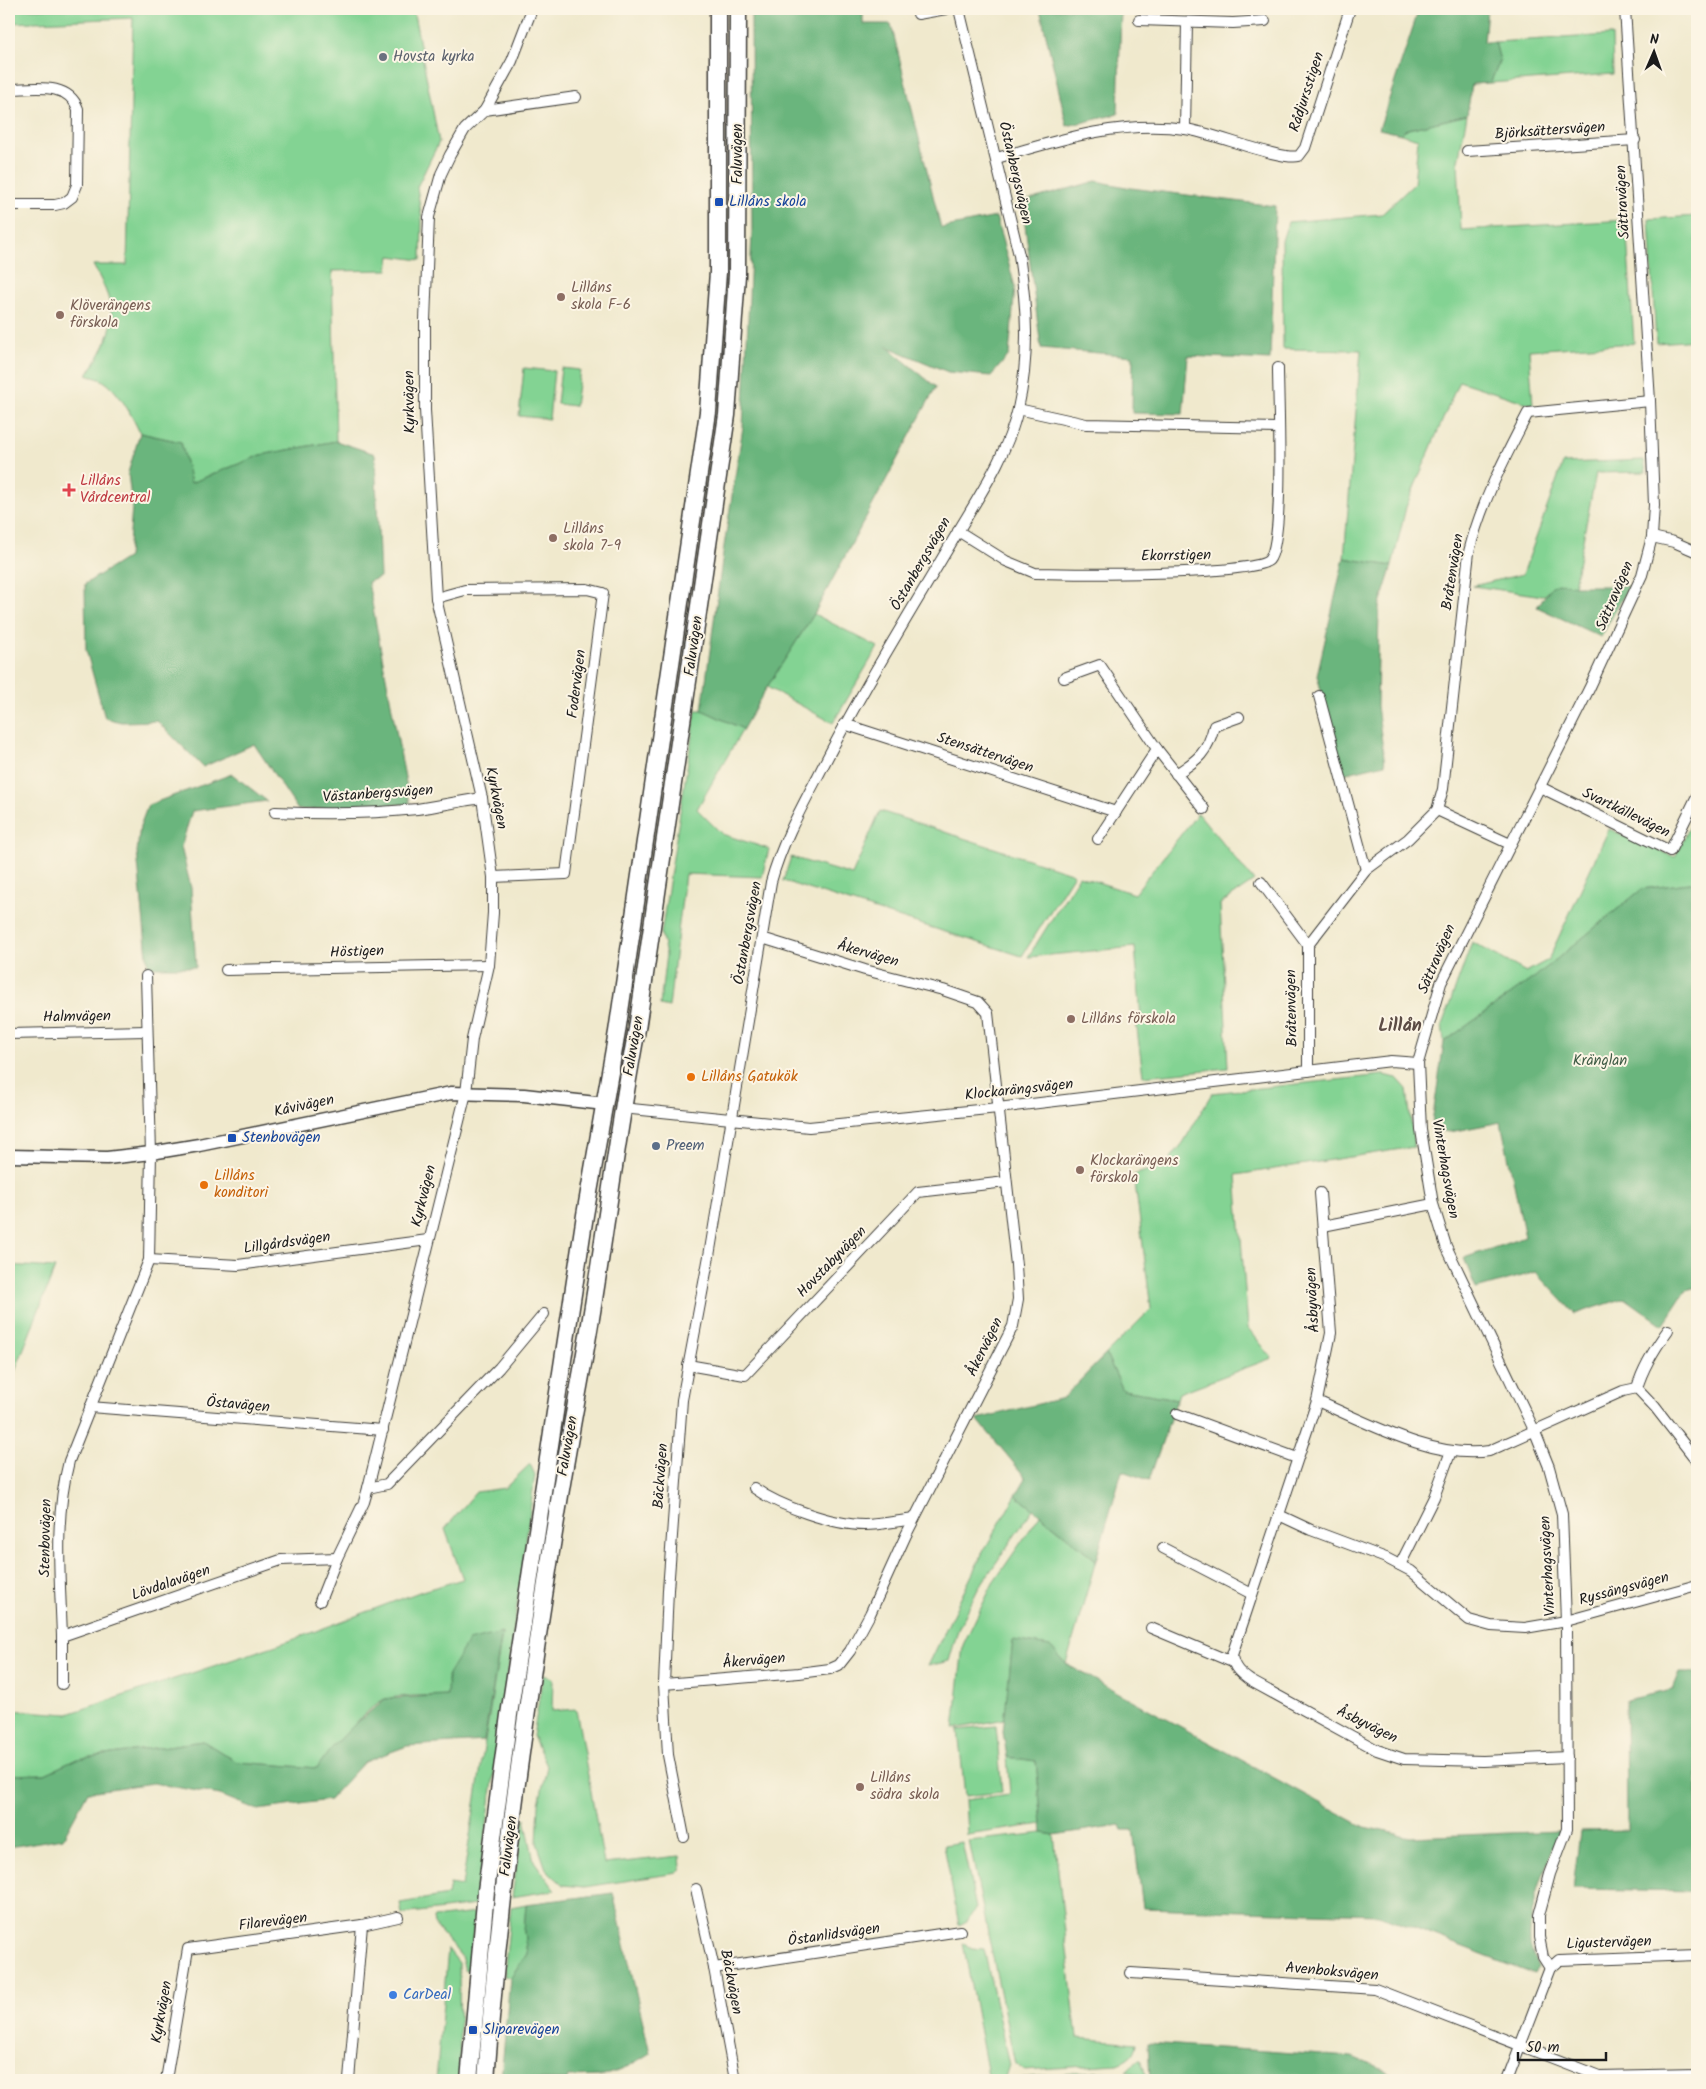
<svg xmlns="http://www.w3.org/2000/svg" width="1706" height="2089" viewBox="0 0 1706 2089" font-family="Kalam,sans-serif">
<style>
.green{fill:#83d393;stroke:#507858}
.forest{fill:#6ab57d;stroke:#43684c}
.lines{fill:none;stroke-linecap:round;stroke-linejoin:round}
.minor-casing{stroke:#3c3b37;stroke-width:12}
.tertiary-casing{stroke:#3c3b37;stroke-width:15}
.trunk-casing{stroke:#3c3b37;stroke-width:19}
.minor{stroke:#fff;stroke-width:10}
.tertiary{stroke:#fff;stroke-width:12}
.trunk{stroke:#fff;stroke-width:16}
.worship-dot{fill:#6b7280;stroke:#fcf5e5;stroke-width:2}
.transit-dot{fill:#1a4fb4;stroke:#fcf5e5;stroke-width:2}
.education-dot{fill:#8d6e63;stroke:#fcf5e5;stroke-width:2}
.health-dot{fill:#e0444e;stroke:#fcf5e5;stroke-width:2}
.food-dot{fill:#e8710a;stroke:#fcf5e5;stroke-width:2}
.service-dot{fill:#5c6f8a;stroke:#fcf5e5;stroke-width:2}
.shop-dot{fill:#3f7fe0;stroke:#fcf5e5;stroke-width:2}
.labels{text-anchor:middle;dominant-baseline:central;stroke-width:4;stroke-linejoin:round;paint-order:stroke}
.worship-label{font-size:15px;fill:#5b616d;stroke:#fcf5e5;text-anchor:start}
.street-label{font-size:15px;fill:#1c1c1c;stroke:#fcf5e5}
.transit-label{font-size:15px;fill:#164399;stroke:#fcf5e5;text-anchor:start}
.education-label{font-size:15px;fill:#785e54;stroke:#fcf5e5;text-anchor:start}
.health-label{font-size:15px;fill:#be3a42;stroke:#fcf5e5;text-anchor:start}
.park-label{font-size:15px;fill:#405c46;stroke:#fcf5e5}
.food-label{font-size:15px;fill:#c56008;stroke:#fcf5e5;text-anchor:start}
.service-label{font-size:15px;fill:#4e5e75;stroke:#fcf5e5;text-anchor:start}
.shop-label{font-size:15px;fill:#366cbe;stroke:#fcf5e5;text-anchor:start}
.quarter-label{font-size:18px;font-weight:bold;fill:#5c4c45;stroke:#fcf5e5}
</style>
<rect width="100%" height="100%" fill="#fcf5e5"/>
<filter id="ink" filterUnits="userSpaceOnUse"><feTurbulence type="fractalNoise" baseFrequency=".02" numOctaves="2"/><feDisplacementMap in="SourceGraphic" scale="10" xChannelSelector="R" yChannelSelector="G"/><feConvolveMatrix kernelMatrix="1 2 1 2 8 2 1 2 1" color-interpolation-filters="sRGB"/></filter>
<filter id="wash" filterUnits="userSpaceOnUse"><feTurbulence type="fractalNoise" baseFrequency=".0096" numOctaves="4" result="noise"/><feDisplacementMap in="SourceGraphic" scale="20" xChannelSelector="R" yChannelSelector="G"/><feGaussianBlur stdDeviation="1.12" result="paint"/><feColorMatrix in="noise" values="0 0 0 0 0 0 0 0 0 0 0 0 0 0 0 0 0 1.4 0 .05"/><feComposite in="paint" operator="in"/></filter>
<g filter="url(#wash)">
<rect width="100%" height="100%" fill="#f0e9cd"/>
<g class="green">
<path d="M 9,9 L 413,9 L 439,142 L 417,187 L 422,220 L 421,260 L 390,256 L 388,270 L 332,271 L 336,441 L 261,455 L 191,483 L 181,442 L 140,433 C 132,416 119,390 102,380 C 98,378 91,377 87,375 C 117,330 120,313 93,265 L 127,265 L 133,18 L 9,23 Z"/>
<path d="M 1612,35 L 1613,74 L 1490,83 L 1500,61 L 1495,42 Z"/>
<path d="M 1467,115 L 1458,161 L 1461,230 L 1626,220 L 1634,343 L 1529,350 L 1533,405 L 1459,381 L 1406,507 L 1392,566 L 1344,558 L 1361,350 L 1283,349 L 1282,241 L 1288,222 L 1382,214 L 1414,184 L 1418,139 L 1401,134 L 1404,130 Z"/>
<path d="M 1697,216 L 1697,340 L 1656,343 L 1649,219 Z"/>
<path d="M 524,368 L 554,371 L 549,419 L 519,416 Z"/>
<path d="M 561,368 L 580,370 L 575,406 L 557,404 Z"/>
<path d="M 1644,460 L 1646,472 L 1596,473 L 1574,586 C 1559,583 1554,584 1543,596 L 1473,586 L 1523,574 L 1563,463 Z"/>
<path d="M 814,614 L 878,647 L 833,723 L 767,687 Z"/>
<path d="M 696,710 L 702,710 L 743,729 L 697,809 L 722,834 L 769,849 L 762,877 L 685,874 L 669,1007 L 660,1005 L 666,954 L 661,934 Z"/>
<path d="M 880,811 L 1074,874 L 1022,956 L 783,881 L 791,857 L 852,875 Z"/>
<path d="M 1697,812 L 1697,882 L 1642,889 L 1535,977 L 1444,1042 L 1442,1025 L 1472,942 L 1526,972 L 1548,960 L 1609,829 L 1675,857 Z"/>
<path d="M 1198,813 L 1254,881 L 1220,904 L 1228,1068 L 1143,1076 L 1136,1021 L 1141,1018 L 1135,947 L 1028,957 L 1079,876 L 1134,894 Z"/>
<path d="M 1383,1075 L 1397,1078 L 1407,1089 L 1414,1147 L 1236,1175 L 1248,1328 L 1272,1358 L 1179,1393 L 1177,1399 L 1123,1390 L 1106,1354 L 1151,1309 L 1134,1175 L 1166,1164 L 1183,1143 L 1212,1093 Z"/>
<path d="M 9,1265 L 55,1268 L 9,1387 Z"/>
<path d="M 530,1464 L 535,1475 L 476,1905 L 402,1914 L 400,1903 L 448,1895 L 450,1884 L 462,1886 L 502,1634 L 448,1674 L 447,1695 C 432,1696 398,1695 385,1699 C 369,1705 328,1753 317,1768 L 237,1762 L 203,1741 L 77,1759 L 45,1774 L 9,1775 L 9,1710 L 68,1714 L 292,1640 L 422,1591 L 463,1579 L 445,1529 L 476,1492 L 505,1488 Z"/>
<path d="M 1016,1495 L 1033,1509 L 978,1589 L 958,1630 L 949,1661 L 928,1666 L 983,1552 Z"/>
<path d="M 1040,1515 L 1096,1560 L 1066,1664 L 1050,1646 L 1013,1640 L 1005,1719 L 954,1729 L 963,1645 L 993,1583 Z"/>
<path d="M 543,1675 L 553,1678 L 552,1711 L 576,1709 L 604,1864 L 680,1856 L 681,1868 L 677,1873 L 585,1887 L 563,1885 L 546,1869 L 537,1843 L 539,1804 L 547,1766 L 533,1736 Z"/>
<path d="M 996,1726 L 1002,1792 L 965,1796 L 958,1730 Z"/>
<path d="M 1007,1757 L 1036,1761 L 1042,1824 L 967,1835 L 965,1800 L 1010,1794 Z"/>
<path d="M 525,1819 L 534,1861 L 555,1890 L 512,1897 L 523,1822 Z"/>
<path d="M 1043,1833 L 1054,1835 L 1077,2038 L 1137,2043 C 1136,2055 1128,2060 1117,2064 L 1024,2070 L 1015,2064 L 969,1841 Z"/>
<path d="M 962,1842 L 976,1908 L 967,1921 L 959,1925 L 944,1845 Z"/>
<path d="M 526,1904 L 524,1932 L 527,1954 L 510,1978 L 504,1976 L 511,1907 Z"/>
<path d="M 475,1913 L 469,1970 L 465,1970 L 461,1956 L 434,1924 L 433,1918 Z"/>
<path d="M 963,1943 L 972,1948 L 984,1949 L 1009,2065 L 1004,2080 L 989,2080 Z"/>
<path d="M 448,1949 L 459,1963 L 460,2080 L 436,2080 Z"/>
<path d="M 1139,2059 L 1140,2059 L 1147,2077 L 1126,2071 Z"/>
<path d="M 1096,2071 L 1136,2080 L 1022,2080 L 1022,2078 Z"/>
</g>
<g class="forest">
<path d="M 751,9 L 863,9 L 863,24 L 891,24 L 941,228 L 996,217 L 1015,287 L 1009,355 L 991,376 L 948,372 L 886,346 L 936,387 L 814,614 L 767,687 L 743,729 L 702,710 L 724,546 L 743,427 L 752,233 Z"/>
<path d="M 1040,9 L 1121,9 L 1118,114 L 1067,126 Z"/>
<path d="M 1419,9 L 1487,9 L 1484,42 L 1495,42 L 1500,61 L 1490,83 L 1472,84 L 1467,115 L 1404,130 L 1401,134 L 1379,129 Z"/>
<path d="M 1096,181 L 1131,188 L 1275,206 L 1270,360 L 1188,356 L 1183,414 L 1132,413 L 1133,356 L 1041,348 L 1022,202 Z"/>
<path d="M 140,433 L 181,442 L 191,483 L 261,455 L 336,441 L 375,454 L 380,577 L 368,582 L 410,804 L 298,810 L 254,744 L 203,767 L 157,721 L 121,722 L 105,718 L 86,650 L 85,584 L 128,557 L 132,507 L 128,473 Z"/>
<path d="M 1344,558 L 1392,566 L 1379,607 L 1377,706 L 1385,764 L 1343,774 L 1317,675 Z"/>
<path d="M 1561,583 L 1575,586 L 1629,586 L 1601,637 L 1537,607 L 1552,586 Z"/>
<path d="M 232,774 L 267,801 L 192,811 L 181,847 L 191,888 L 196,967 L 148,967 L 137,852 L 140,826 L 148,805 Z"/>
<path d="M 1697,882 L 1697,1287 L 1686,1290 L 1663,1325 L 1625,1298 L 1575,1314 L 1536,1272 L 1476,1289 L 1464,1258 L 1525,1237 L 1501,1122 L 1450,1132 L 1431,1129 L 1444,1042 L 1535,977 L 1642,889 Z"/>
<path d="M 1106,1354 L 1123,1390 L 1177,1399 L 1149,1480 L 1122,1471 L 1096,1560 L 1016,1495 L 1026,1478 L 977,1419 L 1063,1398 Z"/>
<path d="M 502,1633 L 484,1741 L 407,1746 L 364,1762 L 329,1800 L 258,1810 L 220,1795 L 153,1783 L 88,1792 L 63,1838 L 9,1847 L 9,1775 L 45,1774 L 77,1759 L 203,1741 L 237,1762 L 317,1768 L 329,1751 L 353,1726 L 385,1699 L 447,1695 L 448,1674 L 468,1641 Z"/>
<path d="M 1013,1640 L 1050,1646 L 1066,1664 L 1364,1827 L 1411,1837 L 1560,1831 C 1548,1863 1528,1907 1530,1941 C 1530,1950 1535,1960 1538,1968 L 1535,1974 L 1379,1915 L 1143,1908 L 1133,1830 L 1122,1830 L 1120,1825 L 1054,1835 L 1043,1833 L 1036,1761 L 1007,1757 L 1003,1732 Z"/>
<path d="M 1680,1673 L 1697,1673 L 1697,1891 L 1573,1889 L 1580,1831 L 1627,1830 L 1626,1700 L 1673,1690 Z"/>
<path d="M 613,1893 L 650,2053 L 629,2066 L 604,2076 L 568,2077 L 568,2080 L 501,2080 L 510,1978 L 527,1954 L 524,1932 L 526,1904 Z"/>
<path d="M 1148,2043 L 1352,2057 L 1409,2080 L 1150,2080 Z"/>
</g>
</g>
<g filter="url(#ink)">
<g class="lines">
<defs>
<g id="minor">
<path d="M 918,14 L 946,9"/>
<path d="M 1139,20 L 1233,23 L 1265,21"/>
<path d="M 9,89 C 33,89 68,81 78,109 L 77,185 L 72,197 L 64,203 L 55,205 L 9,205"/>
<path d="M 485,110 L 576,97"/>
<path d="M 1185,129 L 1187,22"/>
<path d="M 1467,151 L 1635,140"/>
<path d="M 997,158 C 1058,140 1120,120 1185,129 C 1211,132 1281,161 1299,156 L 1305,148 L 1350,9"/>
<path d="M 1018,409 L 1086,424 L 1279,428"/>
<path d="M 958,531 L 1006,561 L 1035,573 C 1066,574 1255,576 1269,560 C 1285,542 1278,399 1278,368"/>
<path d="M 1652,537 L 1674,542 L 1697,552"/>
<path d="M 436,598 L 465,590 L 587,589 L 603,593 L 566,874 L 493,877"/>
<path d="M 1064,678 L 1100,665 L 1157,749 L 1204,809"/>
<path d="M 1319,696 L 1366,870"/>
<path d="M 844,724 L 1116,812"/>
<path d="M 1176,774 C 1198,760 1208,752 1214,726 L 1239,717"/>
<path d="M 1540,787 L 1670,851 L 1697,796"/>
<path d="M 1437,810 L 1510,844"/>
<path d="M 275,812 C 322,814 370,814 417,809 C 439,806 460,801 482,798"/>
<path d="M 1098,839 L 1157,749"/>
<path d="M 1261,882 L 1308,945"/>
<path d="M 226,970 L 489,965"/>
<path d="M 9,1034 L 147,1031"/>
<path d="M 1308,1071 L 1308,945 L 1366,870 L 1408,839 L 1437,810 L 1443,789 L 1469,552 C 1481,503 1505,457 1528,413 L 1650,401"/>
<path d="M 622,1108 L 809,1127 L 998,1108 L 1391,1061 L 1418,1063"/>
<path d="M 1320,1193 L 1331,1333 L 1317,1401 L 1232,1655 C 1233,1668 1241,1674 1251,1681 L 1377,1750 L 1404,1759 L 1483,1761 L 1567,1757"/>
<path d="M 1323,1226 L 1433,1204"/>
<path d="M 149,1260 L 238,1265 L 428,1240"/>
<path d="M 688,1365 L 745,1375 L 918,1192 L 1006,1182"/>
<path d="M 1637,1388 C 1643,1367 1655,1348 1668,1330"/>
<path d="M 1317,1401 C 1366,1422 1434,1460 1489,1451 L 1623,1391 L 1637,1388 L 1655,1407 L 1697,1461"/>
<path d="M 90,1407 L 383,1430"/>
<path d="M 1177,1414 L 1297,1458"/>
<path d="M 368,1488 L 387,1484 L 499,1368 L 544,1314"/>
<path d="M 754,1488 C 779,1506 833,1525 864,1525 C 880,1525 897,1521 914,1519"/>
<path d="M 1279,1515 L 1311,1530 L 1386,1558 L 1411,1571 L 1469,1620 L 1491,1626 L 1525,1628 L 1566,1621 L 1697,1585"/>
<path d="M 1163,1548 L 1252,1594"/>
<path d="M 1400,1565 L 1434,1497 L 1451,1451"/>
<path d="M 320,1601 L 337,1558 L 364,1502 L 368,1488 L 466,1093 L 472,1039 L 489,965 L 493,913 L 493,877 L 482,798 L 436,598 L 425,410 L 425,321 L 429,217 L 441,174 L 450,155 L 465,129 L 485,110 L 512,61 L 532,9"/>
<path d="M 1151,1628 L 1232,1662"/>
<path d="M 62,1636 C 60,1577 54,1519 69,1461 L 149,1260 L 151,1153 L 146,976"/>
<path d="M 62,1684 L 62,1636 L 281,1560 L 337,1558"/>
<path d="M 664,1684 L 799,1673 L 830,1669 L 839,1665 L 850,1651 L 870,1614 L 906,1535 L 1013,1326 L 1018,1299 L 1016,1265 L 988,1013 L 978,1002 L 943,990 L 865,970 L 762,938"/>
<path d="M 684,1837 L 668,1755 L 664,1684 L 668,1590 L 682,1400 L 709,1256 L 771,882 C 781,845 800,810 818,776 C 859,695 907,618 953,540 C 977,499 1007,456 1018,409 C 1030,355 1027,308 1019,255 L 959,9"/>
<path d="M 696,1889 L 714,1968 L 735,2080"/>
<path d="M 714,1968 L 960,1931"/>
<path d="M 1550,1968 L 1543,1957 L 1539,1937 L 1539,1915 L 1550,1874 L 1567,1829 L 1566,1621 L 1562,1514 L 1549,1467 L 1535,1432 L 1446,1246 L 1433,1204 L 1421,1130 L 1418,1063 L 1441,983 L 1589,689 L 1642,575 L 1652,537 L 1654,505 L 1650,401 L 1625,9"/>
<path d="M 1131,1973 L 1375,1989 L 1599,2076 L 1697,2074"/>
<path d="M 166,2080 L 188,1949 L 362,1925 L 398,1917"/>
<path d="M 349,2080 L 362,1925"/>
<path d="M 1507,2080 L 1550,1968 L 1559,1960 L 1697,1955"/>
</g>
<path id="tertiary" d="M 9,1156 L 107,1158 L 151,1153 L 199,1145 L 451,1093 L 524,1095 L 605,1104"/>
<g id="trunk">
<path d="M 469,2080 L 486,1891 L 509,1715 L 585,1215 L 617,1032 L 708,412 L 718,272 L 718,9"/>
<path d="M 486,2080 C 500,1888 527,1698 558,1508 C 569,1436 584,1365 595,1293 C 609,1205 620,1117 637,1029 L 727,415 L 737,275 L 738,9"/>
</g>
</defs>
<use href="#minor" class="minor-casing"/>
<use href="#tertiary" class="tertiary-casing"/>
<use href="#trunk" class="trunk-casing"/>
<use href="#minor" class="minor"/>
<use href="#tertiary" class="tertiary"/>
<use href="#trunk" class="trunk"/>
</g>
</g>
<circle class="worship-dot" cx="383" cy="57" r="5"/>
<g class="transit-dot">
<rect x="714" y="197" width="10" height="10" rx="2.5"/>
<rect x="227" y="1133" width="10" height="10" rx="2.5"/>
<rect x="468" y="2025" width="10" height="10" rx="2.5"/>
</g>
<g class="education-dot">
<circle cx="561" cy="297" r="5"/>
<circle cx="60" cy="315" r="5"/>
<circle cx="553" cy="538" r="5"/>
<circle cx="1071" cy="1019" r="5"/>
<circle cx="1080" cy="1170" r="5"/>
<circle cx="860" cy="1787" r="5"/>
</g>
<path class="health-dot" d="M66.5 482.5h5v5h5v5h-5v5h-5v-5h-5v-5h5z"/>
<g class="food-dot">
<circle cx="691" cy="1077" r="5"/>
<circle cx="204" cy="1185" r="5"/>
</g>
<circle class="service-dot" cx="656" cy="1146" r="5"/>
<circle class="shop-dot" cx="393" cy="1995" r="5"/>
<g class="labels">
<g class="worship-label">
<text x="393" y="57">Hovsta kyrka</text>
</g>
<g class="street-label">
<text transform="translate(1307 92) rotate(-72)">Rådjursstigen</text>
<text transform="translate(1550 131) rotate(-4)">Björksättersvägen</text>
<text transform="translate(738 154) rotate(-90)">Faluvägen</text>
<text transform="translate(1015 173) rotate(77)">Östanbergsvägen</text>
<text transform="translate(1623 202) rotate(-93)">Sättravägen</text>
<text transform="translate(410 402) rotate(-91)">Kyrkvägen</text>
<text transform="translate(1176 556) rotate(-1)">Ekorrstigen</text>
<text transform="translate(921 564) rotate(-60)">Östanbergsvägen</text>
<text transform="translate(1453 572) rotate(-81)">Bråtenvägen</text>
<text transform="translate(1615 596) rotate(-67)">Sättravägen</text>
<text transform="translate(694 646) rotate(-82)">Faluvägen</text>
<text transform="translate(577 684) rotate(-83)">Fodervägen</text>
<text transform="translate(985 753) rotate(18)">Stensättervägen</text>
<text transform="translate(378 794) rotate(-4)">Västanbergsvägen</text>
<text transform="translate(496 798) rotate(79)">Kyrkvägen</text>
<text transform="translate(1626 813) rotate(26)">Svartkällevägen</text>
<text transform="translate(748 933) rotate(-80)">Östanbergsvägen</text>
<text transform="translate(357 952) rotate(-2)">Höstigen</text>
<text transform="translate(868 954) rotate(16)">Åkervägen</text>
<text transform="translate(1437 959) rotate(-67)">Sättravägen</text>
<text transform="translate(1292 1008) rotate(-91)">Bråtenvägen</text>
<text transform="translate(77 1017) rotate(-1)">Halmvägen</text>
<text transform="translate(634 1046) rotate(-80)">Faluvägen</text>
<text transform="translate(1019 1090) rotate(-6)">Klockarängsvägen</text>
<text transform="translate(304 1106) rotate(-12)">Kåvivägen</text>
<text transform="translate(1445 1169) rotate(80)">Vinterhagsvägen</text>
<text transform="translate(424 1196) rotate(-76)">Kyrkvägen</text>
<text transform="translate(287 1243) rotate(-8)">Lillgårdsvägen</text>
<text transform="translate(832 1262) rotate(-46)">Hovstabyvägen</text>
<text transform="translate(1313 1300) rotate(-93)">Åsbyvägen</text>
<text transform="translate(985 1347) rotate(-64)">Åkervägen</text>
<text transform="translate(238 1405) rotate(5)">Östavägen</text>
<text transform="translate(568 1446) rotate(-80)">Faluvägen</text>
<text transform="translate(661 1476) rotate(-86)">Bäckvägen</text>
<text transform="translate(46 1538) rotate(-89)">Stenbovägen</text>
<text transform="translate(1548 1566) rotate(-93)">Vinterhagsvägen</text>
<text transform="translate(171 1583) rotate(-19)">Lövdalavägen</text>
<text transform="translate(1624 1589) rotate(-15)">Ryssängsvägen</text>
<text transform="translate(754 1661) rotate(-5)">Åkervägen</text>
<text transform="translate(1367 1725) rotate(26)">Åsbyvägen</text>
<text transform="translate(509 1846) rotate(-83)">Faluvägen</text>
<text transform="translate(273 1922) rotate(-7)">Filarevägen</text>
<text transform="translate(834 1935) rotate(-8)">Östanlidsvägen</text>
<text transform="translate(1609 1943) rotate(-2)">Ligustervägen</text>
<text transform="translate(1332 1972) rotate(5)">Avenboksvägen</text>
<text transform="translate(731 1982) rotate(79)">Bäckvägen</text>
<text transform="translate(162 2012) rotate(-80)">Kyrkvägen</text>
</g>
<g class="transit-label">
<text x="729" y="202">Lillåns skola</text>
<text x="242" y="1138">Stenbovägen</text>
<text x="483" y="2030">Sliparevägen</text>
</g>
<g class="education-label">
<text x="571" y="288">Lillåns<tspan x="571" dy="17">skola F-6</tspan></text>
<text x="70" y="306">Klöverängens<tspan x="70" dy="17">förskola</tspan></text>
<text x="563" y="529">Lillåns<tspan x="563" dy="17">skola 7-9</tspan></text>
<text x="1081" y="1019">Lillåns förskola</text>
<text x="1090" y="1161">Klockarängens<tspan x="1090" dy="17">förskola</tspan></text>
<text x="870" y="1778">Lillåns<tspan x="870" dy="17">södra skola</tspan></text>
</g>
<g class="health-label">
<text x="80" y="481">Lillåns<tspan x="80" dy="17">Vårdcentral</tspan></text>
</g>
<g class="park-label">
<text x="1600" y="1061">Kränglan</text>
</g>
<g class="food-label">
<text x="701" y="1077">Lillåns Gatukök</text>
<text x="214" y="1176">Lillåns<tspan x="214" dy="17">konditori</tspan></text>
</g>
<g class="service-label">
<text x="666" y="1146">Preem</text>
</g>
<g class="shop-label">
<text x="403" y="1995">CarDeal</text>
</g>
<g class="quarter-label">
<text x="1400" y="1026">Lillån</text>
</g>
</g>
<rect width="1706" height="2089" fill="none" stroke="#fcf5e5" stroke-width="30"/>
<g transform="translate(1654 52) rotate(2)" stroke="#fcf5e5" stroke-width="4" paint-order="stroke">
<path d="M0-4L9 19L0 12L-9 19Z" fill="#1c1c1c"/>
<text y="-8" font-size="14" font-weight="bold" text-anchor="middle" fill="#1c1c1c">N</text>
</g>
<path d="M1518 2052v8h88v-8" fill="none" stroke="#1c1c1c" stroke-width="2.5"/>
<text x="1526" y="2052" font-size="15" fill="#1c1c1c" stroke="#fcf5e5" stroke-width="4" paint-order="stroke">50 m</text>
</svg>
